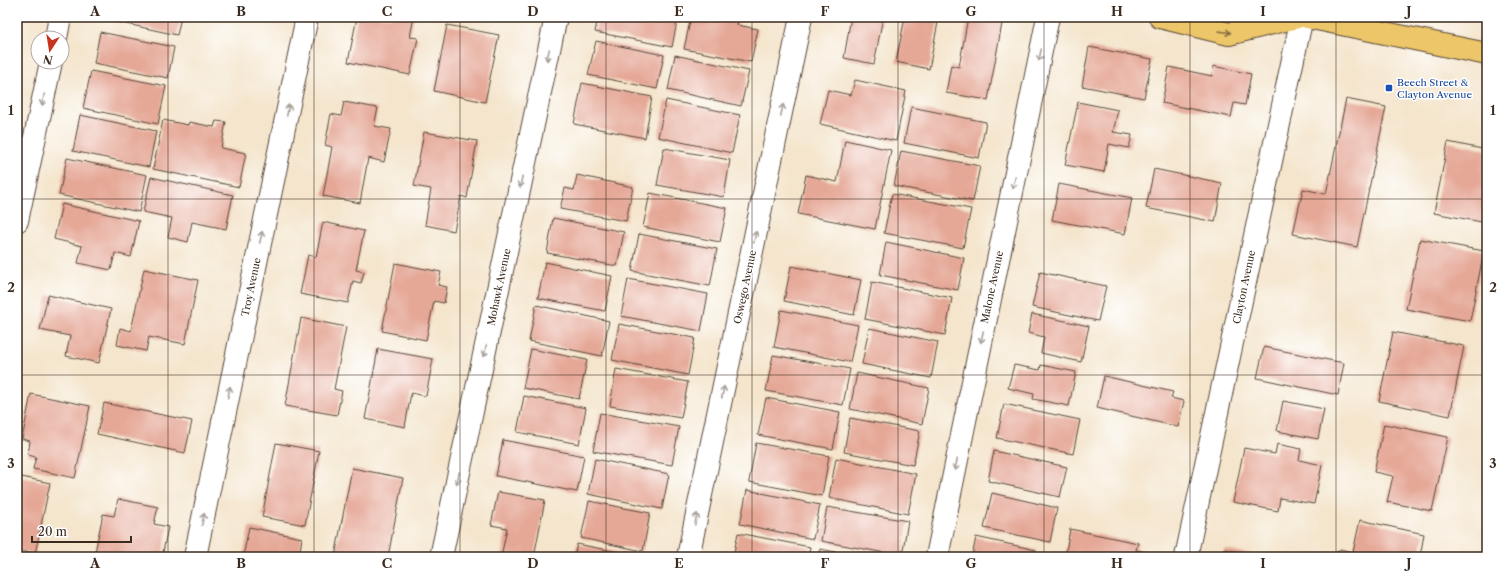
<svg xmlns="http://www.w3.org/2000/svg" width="1504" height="574" viewBox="0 0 1504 574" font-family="'Libre Caslon Text',serif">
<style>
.building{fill:#e5a796}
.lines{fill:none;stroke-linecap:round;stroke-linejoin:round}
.minor-casing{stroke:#574638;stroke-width:24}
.trunk-casing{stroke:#574638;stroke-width:24}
.minor{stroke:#fff;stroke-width:22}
.trunk{stroke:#ecc669;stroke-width:22}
.oneway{stroke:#8b7040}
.oneway2{stroke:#a79f9a}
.grid{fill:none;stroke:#3b2a1e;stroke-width:1;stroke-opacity:0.55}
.transit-dot{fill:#1a4fb4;stroke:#fff;stroke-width:1.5}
.labels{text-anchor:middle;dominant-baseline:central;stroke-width:3;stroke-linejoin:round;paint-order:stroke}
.transit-label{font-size:10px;fill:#164399;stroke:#fff;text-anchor:start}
.street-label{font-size:10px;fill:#3b2a1e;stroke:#fff}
.neatline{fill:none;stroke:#3b2a1e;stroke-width:1.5}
.grid-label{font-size:13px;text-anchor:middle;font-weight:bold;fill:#3b2a1e}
</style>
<rect width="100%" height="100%" fill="#fff"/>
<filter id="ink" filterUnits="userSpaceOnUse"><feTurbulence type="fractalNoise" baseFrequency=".025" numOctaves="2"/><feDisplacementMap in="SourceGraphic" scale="8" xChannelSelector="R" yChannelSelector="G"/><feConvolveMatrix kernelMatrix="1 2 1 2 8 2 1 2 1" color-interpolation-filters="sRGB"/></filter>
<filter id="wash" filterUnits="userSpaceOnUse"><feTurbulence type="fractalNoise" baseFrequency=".012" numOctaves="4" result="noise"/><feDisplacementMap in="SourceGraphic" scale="16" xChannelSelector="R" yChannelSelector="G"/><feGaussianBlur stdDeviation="0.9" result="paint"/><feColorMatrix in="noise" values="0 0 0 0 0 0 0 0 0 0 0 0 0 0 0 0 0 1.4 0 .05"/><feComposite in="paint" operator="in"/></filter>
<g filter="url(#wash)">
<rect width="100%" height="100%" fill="#f4e5cc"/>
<g id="blocks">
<g class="building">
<path d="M 95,17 L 181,17 L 177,35 Z"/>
<path d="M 357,17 L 414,17 L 410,37 L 418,38 L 410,75 L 348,62 Z"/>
<path d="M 598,17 L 678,17 L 672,47 L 595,32 Z"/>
<path d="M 691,17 L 705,17 L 715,19 L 715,17 L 723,17 L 738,20 L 737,25 L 758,29 L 751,62 L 684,49 Z"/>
<path d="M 851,17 L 883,17 L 874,64 L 844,58 Z"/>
<path d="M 905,17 L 939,17 L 929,69 L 896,62 Z"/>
<path d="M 968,17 L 1003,18 L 988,100 L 946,93 L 951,65 L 959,67 Z"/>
<path d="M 447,25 L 499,35 L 485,102 L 434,91 Z"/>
<path d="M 100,32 L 174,47 L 168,78 L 94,63 Z"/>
<path d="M 596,41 L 664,55 L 657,89 L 588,75 Z"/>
<path d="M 1089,47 L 1152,59 L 1144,98 L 1082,86 Z"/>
<path d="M 675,55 L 749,71 L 741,106 L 668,90 Z"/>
<path d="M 1213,66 L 1251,74 L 1245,105 L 1234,103 L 1231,117 L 1162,103 L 1169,67 L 1212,76 Z"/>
<path d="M 91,71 L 166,86 L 158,124 L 83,108 Z"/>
<path d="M 855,80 L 906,91 L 896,141 L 820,124 L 828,90 L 851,95 Z"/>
<path d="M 582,83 L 652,97 L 645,138 L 574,124 Z"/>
<path d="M 1346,99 L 1386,107 L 1357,247 L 1293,234 L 1303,189 L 1326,194 Z"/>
<path d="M 666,100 L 740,115 L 732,153 L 658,137 Z"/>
<path d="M 344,102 L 378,108 L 374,126 L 391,129 L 384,162 L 368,158 L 360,203 L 323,196 L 332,147 L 325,145 L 331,114 L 341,116 Z"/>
<path d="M 1078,102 L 1118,110 L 1113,132 L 1132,135 L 1129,148 L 1109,144 L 1104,172 L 1065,165 Z"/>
<path d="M 911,107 L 986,122 L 979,158 L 904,143 Z"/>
<path d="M 80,115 L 156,131 L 149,167 L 73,151 Z"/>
<path d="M 163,120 L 188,125 L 189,122 L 214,127 L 216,121 L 226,122 L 221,148 L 246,153 L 239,187 L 153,169 Z"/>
<path d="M 424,132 L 477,141 L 467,198 L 461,196 L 454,231 L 425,225 L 431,189 L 414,186 Z"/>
<path d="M 845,140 L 891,150 L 875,229 L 798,214 L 806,175 L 837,182 Z"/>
<path d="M 1448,142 L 1487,150 L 1487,223 L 1434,213 Z"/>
<path d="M 664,148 L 730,160 L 724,197 L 657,185 Z"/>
<path d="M 901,151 L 980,166 L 973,201 L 894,186 Z"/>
<path d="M 67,158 L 147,175 L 139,212 L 59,195 Z"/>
<path d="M 1154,169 L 1222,183 L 1215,222 L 1146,208 Z"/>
<path d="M 577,175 L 633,187 L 626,221 L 560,209 L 565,188 L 574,190 Z"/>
<path d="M 151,177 L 233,195 L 226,229 L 192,222 L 188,242 L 168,237 L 172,218 L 143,212 Z"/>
<path d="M 1059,184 L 1132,198 L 1125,234 L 1052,220 Z"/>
<path d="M 650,193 L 727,208 L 720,242 L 643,227 Z"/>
<path d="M 892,194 L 971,209 L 963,248 L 884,233 Z"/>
<path d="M 62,204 L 139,221 L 131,257 L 115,253 L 111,270 L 78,263 L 82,246 L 54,239 Z"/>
<path d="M 553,218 L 624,232 L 617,266 L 547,253 Z"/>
<path d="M 323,222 L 364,231 L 356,270 L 364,272 L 361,283 L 353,281 L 348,303 L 300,294 L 308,255 L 316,257 Z"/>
<path d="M 639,234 L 717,249 L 710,286 L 632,271 Z"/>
<path d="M 1420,239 L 1484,251 L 1470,321 L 1406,309 Z"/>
<path d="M 886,242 L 964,258 L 958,290 L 880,275 Z"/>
<path d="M 545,262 L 612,276 L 605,311 L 538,298 Z"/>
<path d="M 395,263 L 441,272 L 438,285 L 447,287 L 444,303 L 434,301 L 426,340 L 382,331 Z"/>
<path d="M 791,266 L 861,280 L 854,315 L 784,301 Z"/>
<path d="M 144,269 L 198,280 L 185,344 L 149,337 L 146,351 L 117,345 L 120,328 L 131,331 Z"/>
<path d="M 1040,272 L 1106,286 L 1098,321 L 1032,307 Z"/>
<path d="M 628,279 L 708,294 L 701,331 L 621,316 Z"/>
<path d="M 872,282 L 952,298 L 945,335 L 865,319 Z"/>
<path d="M 48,295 L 111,309 L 99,363 L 66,356 L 70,336 L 40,330 Z"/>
<path d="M 536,305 L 609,321 L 602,356 L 529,341 Z"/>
<path d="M 781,310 L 858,325 L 850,362 L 774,347 Z"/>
<path d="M 1032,314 L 1089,326 L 1081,362 L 1041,353 L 1044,337 L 1028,333 Z"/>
<path d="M 301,318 L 346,327 L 334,389 L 342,391 L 337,415 L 285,406 Z"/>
<path d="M 619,324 L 695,338 L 688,375 L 612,360 Z"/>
<path d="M 869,328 L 938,342 L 931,378 L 862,364 Z"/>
<path d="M 1393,332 L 1464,346 L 1450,416 L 1379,401 Z"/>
<path d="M 1264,347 L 1344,363 L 1338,395 L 1257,378 Z"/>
<path d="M 378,349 L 433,359 L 426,396 L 411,393 L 405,427 L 365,419 Z"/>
<path d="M 531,349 L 587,360 L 579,399 L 523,388 Z"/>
<path d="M 773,355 L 850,369 L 843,405 L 766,391 Z"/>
<path d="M 1014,365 L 1040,370 L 1041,365 L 1076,372 L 1069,406 L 1033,399 L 1034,394 L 1008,388 Z"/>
<path d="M 616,369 L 688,382 L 681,418 L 610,406 Z"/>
<path d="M 857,373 L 929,388 L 922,424 L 850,409 Z"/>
<path d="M 1104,376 L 1173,392 L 1171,398 L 1184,401 L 1178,427 L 1097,408 Z"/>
<path d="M 31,394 L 90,406 L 75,478 L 33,469 L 36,457 L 28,455 L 30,441 L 22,439 Z"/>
<path d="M 524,396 L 586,408 L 579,444 L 517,432 Z"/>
<path d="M 766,398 L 840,412 L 833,449 L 758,435 Z"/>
<path d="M 1283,401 L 1324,409 L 1318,439 L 1277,431 Z"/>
<path d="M 104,403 L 192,421 L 185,453 L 97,434 Z"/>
<path d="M 1004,404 L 1080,420 L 1073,454 L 997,438 Z"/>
<path d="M 600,413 L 679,427 L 672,465 L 593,451 Z"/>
<path d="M 850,418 L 920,431 L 913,465 L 844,452 Z"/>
<path d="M 1384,424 L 1448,437 L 1432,511 L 1387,502 L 1393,476 L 1374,472 Z"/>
<path d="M 503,440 L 584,456 L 577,492 L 496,476 Z"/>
<path d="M 276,443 L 319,451 L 305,525 L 262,517 Z"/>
<path d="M 756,443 L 829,456 L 822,496 L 749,482 Z"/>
<path d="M 1277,444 L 1301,449 L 1299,460 L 1322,465 L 1314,504 L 1280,498 L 1278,511 L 1233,502 L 1244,448 L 1275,454 Z"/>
<path d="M 994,451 L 1067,467 L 1060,497 L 988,481 Z"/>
<path d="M 836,458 L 916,474 L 908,514 L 829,498 Z"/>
<path d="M 595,459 L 669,474 L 662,509 L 588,494 Z"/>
<path d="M 352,468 L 403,478 L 388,557 L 335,557 Z"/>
<path d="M 17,476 L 50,483 L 35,554 L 17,550 Z"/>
<path d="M 747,490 L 820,505 L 813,539 L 740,524 Z"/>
<path d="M 498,492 L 545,500 L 534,557 L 501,557 L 507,528 L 491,525 Z"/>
<path d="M 992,493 L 1057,508 L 1050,542 L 984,528 Z"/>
<path d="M 118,499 L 158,507 L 154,524 L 168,527 L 162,557 L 94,557 L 103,514 L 114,516 Z"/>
<path d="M 589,501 L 650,513 L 643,551 L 581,538 Z"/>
<path d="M 827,507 L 908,521 L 902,556 L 821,541 Z"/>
<path d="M 1360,520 L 1424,534 L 1420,557 L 1335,557 L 1336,553 L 1340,549 L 1353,552 Z"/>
<path d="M 249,527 L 302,538 L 299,557 L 243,557 Z"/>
<path d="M 1070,529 L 1138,543 L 1136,550 L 1152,553 L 1151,557 L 1065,557 Z"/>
<path d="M 738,533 L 810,547 L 808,557 L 733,557 Z"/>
<path d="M 976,537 L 1036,550 L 1035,557 L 972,557 Z"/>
<path d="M 577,544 L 638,556 L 638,557 L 574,557 Z"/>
<path d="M 820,549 L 857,556 L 857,557 L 818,557 Z"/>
<path d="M 1224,549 L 1259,556 L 1259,557 L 1223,557 Z"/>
</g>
</g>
</g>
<g filter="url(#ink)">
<use href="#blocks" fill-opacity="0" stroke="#574638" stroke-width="1"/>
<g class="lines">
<defs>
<g id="minor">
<path d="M 56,38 L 60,17"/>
<path d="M 17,221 L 51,62"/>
<path d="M 195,557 L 307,17"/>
<path d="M 441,557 L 556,17"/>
<path d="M 688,557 L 801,17"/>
<path d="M 937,557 L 1048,17"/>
<path d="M 1186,557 L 1302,17"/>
</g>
<g id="trunk">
<path d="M 1160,17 L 1229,34 L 1297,17"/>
<path d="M 1307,17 L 1487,54"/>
</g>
</defs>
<use href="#minor" class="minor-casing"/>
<use href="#trunk" class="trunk-casing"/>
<use href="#minor" class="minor"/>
<use href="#trunk" class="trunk"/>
</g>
<defs><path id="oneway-shaft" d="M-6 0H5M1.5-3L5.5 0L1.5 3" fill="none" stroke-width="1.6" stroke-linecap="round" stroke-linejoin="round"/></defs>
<use class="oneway" href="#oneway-shaft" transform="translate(1225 32) rotate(8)"/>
<g class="oneway2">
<use href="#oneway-shaft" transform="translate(548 55) rotate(102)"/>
<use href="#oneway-shaft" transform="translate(1040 55) rotate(102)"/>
<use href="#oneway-shaft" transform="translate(43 100) rotate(102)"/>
<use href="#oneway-shaft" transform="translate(288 110) rotate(-78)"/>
<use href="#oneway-shaft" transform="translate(782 110) rotate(-78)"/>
<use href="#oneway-shaft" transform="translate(521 182) rotate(102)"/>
<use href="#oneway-shaft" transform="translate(1014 183) rotate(102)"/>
<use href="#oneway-shaft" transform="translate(261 237) rotate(-78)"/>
<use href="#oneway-shaft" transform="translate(755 237) rotate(-78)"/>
<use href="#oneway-shaft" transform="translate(982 337) rotate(102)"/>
<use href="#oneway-shaft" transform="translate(485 351) rotate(102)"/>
<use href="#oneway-shaft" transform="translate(229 392) rotate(-78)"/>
<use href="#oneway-shaft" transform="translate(723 392) rotate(-78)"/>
<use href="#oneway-shaft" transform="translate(956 465) rotate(102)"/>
<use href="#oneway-shaft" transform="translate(458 478) rotate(102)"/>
<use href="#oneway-shaft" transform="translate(203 519) rotate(-78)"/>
<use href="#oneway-shaft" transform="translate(696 519) rotate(-78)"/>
</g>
</g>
<path class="grid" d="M 168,17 L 168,557M 314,17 L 314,557M 460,17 L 460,557M 606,17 L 606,557M 752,17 L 752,557M 898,17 L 898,557M 1044,17 L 1044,557M 1190,17 L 1190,557M 1336,17 L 1336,557M 17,199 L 1487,199M 17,375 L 1487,375"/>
<rect class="transit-dot" x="1385" y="84" width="8" height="8" rx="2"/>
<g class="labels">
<g class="transit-label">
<text x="1397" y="82">Beech Street &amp;<tspan x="1397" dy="12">Clayton Avenue</tspan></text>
</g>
<g class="street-label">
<text transform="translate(251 287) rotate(-78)">Troy Avenue</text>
<text transform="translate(499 287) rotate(-78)">Mohawk Avenue</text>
<text transform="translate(745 287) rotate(-78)">Oswego Avenue</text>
<text transform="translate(992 287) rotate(-78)">Malone Avenue</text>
<text transform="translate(1244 287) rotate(-78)">Clayton Avenue</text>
</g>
</g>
<rect width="1504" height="574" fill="none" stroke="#fff" stroke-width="44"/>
<g transform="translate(50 50) rotate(192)"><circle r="19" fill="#ffffff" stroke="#b1aaa5"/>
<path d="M0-3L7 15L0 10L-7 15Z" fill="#c8321e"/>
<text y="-6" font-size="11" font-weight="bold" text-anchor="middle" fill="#3b2a1e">N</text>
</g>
<path d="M32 536v6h99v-6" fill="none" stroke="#3b2a1e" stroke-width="2"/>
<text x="38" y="536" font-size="12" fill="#3b2a1e" stroke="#ffffff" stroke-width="3" paint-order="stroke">20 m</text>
<rect x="22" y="22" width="1460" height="530" class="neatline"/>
<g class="grid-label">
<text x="95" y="16">A</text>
<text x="241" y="16">B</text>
<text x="387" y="16">C</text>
<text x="533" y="16">D</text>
<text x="679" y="16">E</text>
<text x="825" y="16">F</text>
<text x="971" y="16">G</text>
<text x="1117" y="16">H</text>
<text x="1263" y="16">I</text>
<text x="1409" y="16">J</text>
<text x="11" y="115">1</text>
<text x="1493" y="115">1</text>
<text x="11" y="292">2</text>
<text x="1493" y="292">2</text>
<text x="11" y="468">3</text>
<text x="1493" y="468">3</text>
<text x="95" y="568">A</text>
<text x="241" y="568">B</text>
<text x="387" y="568">C</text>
<text x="533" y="568">D</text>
<text x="679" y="568">E</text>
<text x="825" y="568">F</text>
<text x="971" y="568">G</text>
<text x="1117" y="568">H</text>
<text x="1263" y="568">I</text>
<text x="1409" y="568">J</text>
</g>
</svg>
